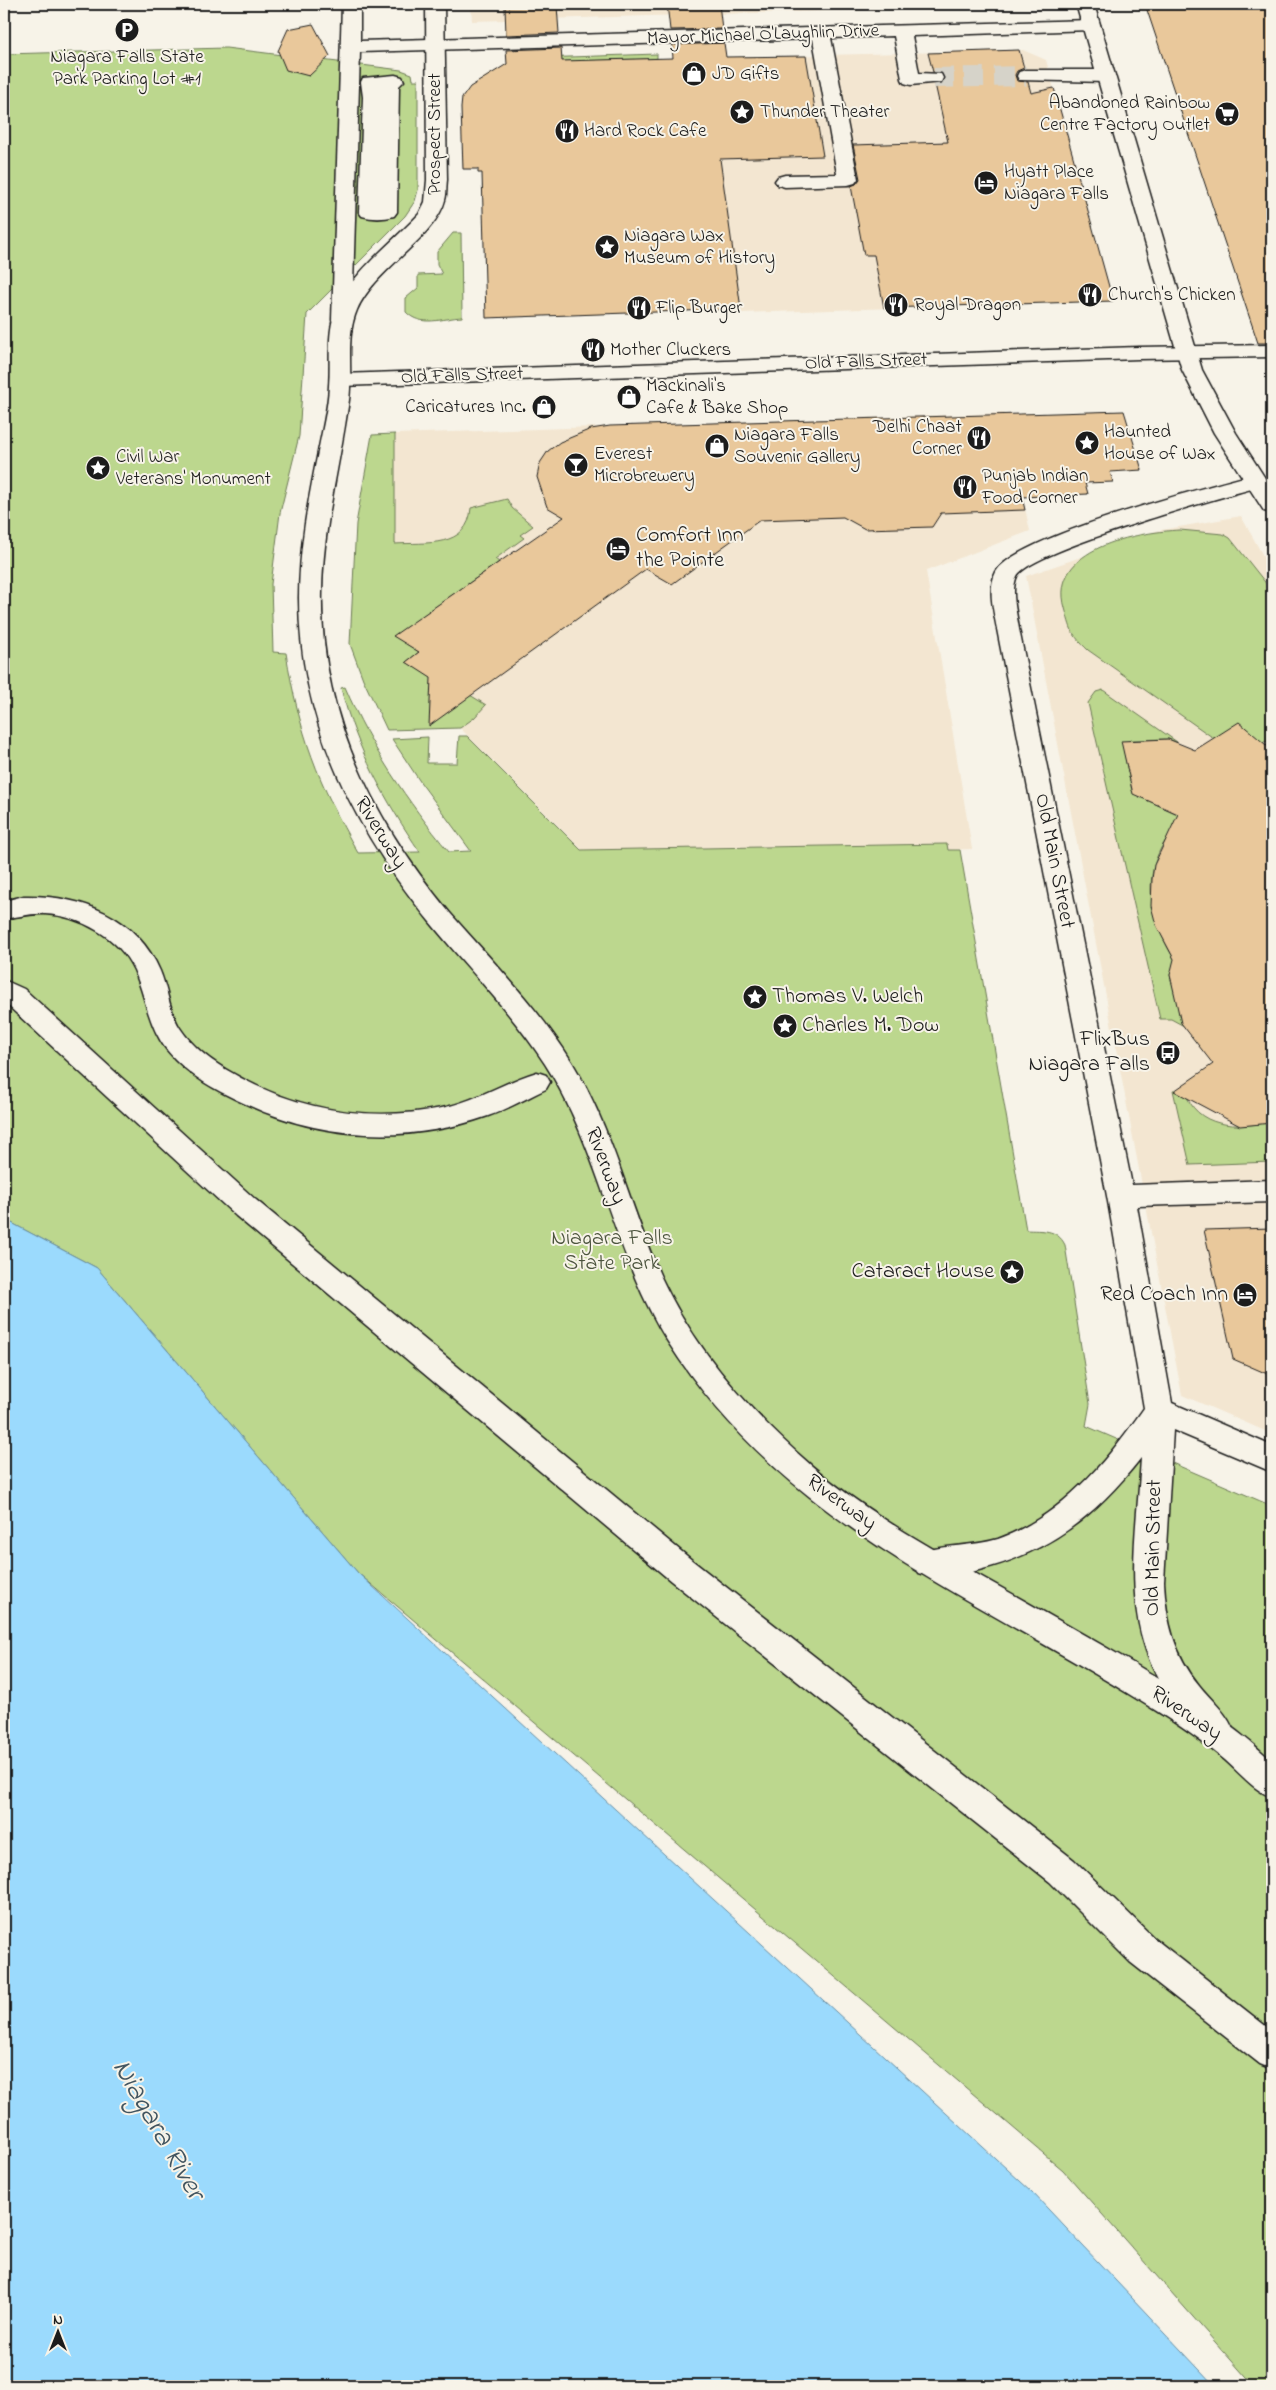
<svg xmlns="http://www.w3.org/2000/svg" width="1276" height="2390" viewBox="0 0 1276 2390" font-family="'Indie Flower',sans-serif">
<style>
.built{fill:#f3e6d1}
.green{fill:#bcd78e;stroke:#6c7a55}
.water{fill:#9bdafd;stroke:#688ea3}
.building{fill:#e9c89b;stroke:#1c1c1c}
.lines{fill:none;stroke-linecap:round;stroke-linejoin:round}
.minor-tunnel{stroke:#d6d3c9;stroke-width:20;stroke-dasharray:20 10;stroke-linecap:butt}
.minor-casing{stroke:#1c1c1c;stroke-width:3}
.major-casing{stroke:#1c1c1c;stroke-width:3}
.minor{fill:#f7f3e8;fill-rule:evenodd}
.major{fill:#f7f3e8;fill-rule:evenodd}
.labels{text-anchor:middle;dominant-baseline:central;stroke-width:4;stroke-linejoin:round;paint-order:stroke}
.far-street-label{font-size:19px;fill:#1c1c1c;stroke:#f7f3e8}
.far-poi-label{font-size:19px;fill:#1c1c1c;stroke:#f7f3e8;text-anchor:start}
.poi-label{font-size:22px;fill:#1c1c1c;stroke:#f7f3e8;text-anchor:start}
.street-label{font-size:22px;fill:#1c1c1c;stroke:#f7f3e8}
.park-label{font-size:22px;fill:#4c543e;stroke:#f7f3e8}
.near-water-label{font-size:29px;font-style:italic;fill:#425560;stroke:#f7f3e8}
</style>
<rect width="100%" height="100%" fill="#f7f3e8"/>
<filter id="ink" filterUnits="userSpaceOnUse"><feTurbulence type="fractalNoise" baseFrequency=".02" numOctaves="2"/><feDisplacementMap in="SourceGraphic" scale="10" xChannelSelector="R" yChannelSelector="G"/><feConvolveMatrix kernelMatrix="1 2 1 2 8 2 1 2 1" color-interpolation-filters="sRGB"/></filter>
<g filter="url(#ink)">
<g class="built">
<path d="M 471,4 L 1035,4 L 1035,5 L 472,21 Z"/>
<path d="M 1023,50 L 1046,60 L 1113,301 L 741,313 L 740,309 L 486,318 L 482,173 L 478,173 L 478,168 L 463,169 L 461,108 L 463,97 L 470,87 L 489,74 L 499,70 L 541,62 Z"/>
<path d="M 1004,413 L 1030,531 L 926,571 L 972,849 L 594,862 L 460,728 L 384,661 L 395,545 L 395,434 Z"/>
<path d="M 1241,516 L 1272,572 L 1272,1434 L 1182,1395 L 1026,576 L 1156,531 Z"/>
</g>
<g class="green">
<path d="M 226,48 L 401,70 L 412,74 L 413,80 L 418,80 L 418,190 L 415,201 L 405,216 L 307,314 L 299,436 L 280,513 L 271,584 L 273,652 L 286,653 C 299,733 318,783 358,853 L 420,852 C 386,802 356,748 341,688 L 345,687 C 371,748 407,801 449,852 L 471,851 L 421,783 L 392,739 L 428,737 L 427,763 L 457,763 L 459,736 L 467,736 L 581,850 L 947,844 L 948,850 L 960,850 L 1026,1230 C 1041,1231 1057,1228 1065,1245 L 1090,1404 L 1086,1426 L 1272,1506 L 1272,2386 L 1254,2386 L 1063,2170 L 358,1573 L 97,1268 L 4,1219 L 4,54 Z"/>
<path d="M 657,54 L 657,59 L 541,62 L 540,58 Z"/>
<path d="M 453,233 L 461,233 L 462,317 C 443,318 421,328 406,312 L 406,298 L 418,288 L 418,275 L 442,274 L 437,264 L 437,252 Z"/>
<path d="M 395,434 L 395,544 C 426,542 468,549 471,508 L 507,499 L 512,508 L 533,526 L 520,535 L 524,538 L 495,559 L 499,562 L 394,636 L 419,652 L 406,662 L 454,685 L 486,705 L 474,718 L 460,728 L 387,730 L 363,679 L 350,644 L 356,524 L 372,435 Z"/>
<path d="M 1180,530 L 1223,534 L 1230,538 L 1272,591 L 1272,739 L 1262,743 L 1222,744 L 1088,650 C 1071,634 1071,630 1065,608 C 1048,548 1137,532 1180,530 Z"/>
<path d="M 1103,690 L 1177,742 L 1168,739 L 1131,740 L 1126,742 L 1123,747 L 1132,791 L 1138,796 L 1186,818 C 1135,861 1146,918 1180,968 L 1171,972 L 1170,975 L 1184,1026 L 1171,1019 L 1160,1019 L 1088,703 L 1096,692 Z"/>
<path d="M 1184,1089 C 1196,1130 1238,1128 1272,1122 L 1272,1162 L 1190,1165 L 1173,1090 Z"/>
</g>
<path class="water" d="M 4,1219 L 97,1268 L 358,1573 L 1032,2192 L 1215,2386 L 4,2386 Z"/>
<g class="building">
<path d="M 667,4 L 719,4 L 722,29 L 670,30 Z"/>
<path d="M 1145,4 L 1272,4 L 1272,343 L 1258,343 Z"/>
<path d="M 557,6 L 559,33 L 506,35 L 505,7 Z"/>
<path d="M 313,24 L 330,56 L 309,76 L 286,70 L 278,51 L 288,29 Z"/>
<path d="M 724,43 L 726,57 L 806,56 L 823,156 L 720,159 L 741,309 L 486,318 L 482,173 L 478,173 L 478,169 L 463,169 L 461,108 L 462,98 L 470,87 L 507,64 L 506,50 L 561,48 L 562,61 L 673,58 L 672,45 Z"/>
<path d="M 1019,50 L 1024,68 L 1017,71 L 1015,75 L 1017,81 L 1028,82 L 1031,93 L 1054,88 L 1113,301 L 884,308 L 874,255 L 864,255 L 851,186 L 856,184 L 860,179 L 853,145 L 948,142 L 935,84 L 943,83 L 945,77 L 941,72 L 933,72 L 928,53 Z"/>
<path d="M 1124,411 L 1142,470 L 1110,472 L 1113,482 L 1085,483 L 1088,494 L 1022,497 L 1025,510 L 941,513 L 932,527 L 865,529 L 843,517 L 760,520 L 672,584 L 646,569 L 429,726 L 431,678 L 406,662 L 419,652 L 393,636 L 564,517 L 547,507 L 537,477 L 540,463 L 548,451 L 560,442 L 591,429 L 610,426 Z"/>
<path d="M 1239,722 L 1272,750 L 1272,1123 L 1240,1126 L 1174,1091 L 1213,1064 L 1181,1023 L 1170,975 L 1174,959 L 1156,925 L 1151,906 L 1152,879 L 1154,865 L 1178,814 L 1133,794 L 1121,741 L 1168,739 L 1195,750 Z"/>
<path d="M 1272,1228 L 1272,1376 L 1233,1359 L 1204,1230 Z"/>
</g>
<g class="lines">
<path class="minor-tunnel" d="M 934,78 L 1026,76"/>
<defs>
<g id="minor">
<path d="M 342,4 L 360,4 L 360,41 L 1091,20 L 1097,21 L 1100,25 L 1097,29 L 1091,30 L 912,36 L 919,73 L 941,74 L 943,78 L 941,82 L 911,85 L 904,83 L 902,79 L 894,36 L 831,38 L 858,179 L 855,183 L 848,185 L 785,187 L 778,185 L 775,181 L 778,177 L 785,175 L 837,174 L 813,39 L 360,52 L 352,320 L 349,324 L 342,326 L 335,324 L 332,320 Z"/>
<path d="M 1026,70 L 1106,70 L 1113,72 L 1115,76 L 1113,80 L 1106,82 L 1019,80 L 1017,76 L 1019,72 Z"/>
<path d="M 395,75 L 402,77 L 404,81 L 399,86 L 397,212 L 394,216 C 384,219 372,219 362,216 L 359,212 L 363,97 L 361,82 L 363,78 Z"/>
<path d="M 1272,345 L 1272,357 L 1139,359 L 341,386 L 334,384 L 331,380 L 334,376 L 341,374 L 1139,347 Z"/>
<path d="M 1255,474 L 1263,476 L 1266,481 L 1263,486 C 1227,495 1030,551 1017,576 C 1010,591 1017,614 1019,629 L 1132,1185 L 1272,1180 L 1272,1202 L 1137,1206 L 1172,1403 L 1272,1446 L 1272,1472 L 1173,1430 L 1164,1582 C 1166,1621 1174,1654 1199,1685 C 1210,1699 1225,1711 1232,1727 L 1227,1737 L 1216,1742 C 1200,1736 1191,1723 1180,1710 C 1116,1634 1136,1548 1141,1458 C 1096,1515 1050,1552 979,1570 C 960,1575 937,1579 919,1573 L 915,1563 L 919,1553 C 944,1544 972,1547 998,1539 C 1061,1517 1107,1461 1144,1408 L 1107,1196 L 997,629 C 994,612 987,589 996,572 C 1015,537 1210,486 1255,474 Z"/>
<path d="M 24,896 C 80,895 137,916 160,971 C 168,990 169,1011 180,1028 C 193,1048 214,1063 234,1074 C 298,1111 370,1122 442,1108 C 476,1101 504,1082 537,1072 L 546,1075 L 550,1082 L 546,1089 C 527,1098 508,1109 488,1116 C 409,1144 324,1140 248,1105 C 219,1092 188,1076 167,1050 C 148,1026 146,997 134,970 C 119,937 80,916 45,914 C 31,913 18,917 4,919 L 4,901 Z"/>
<path d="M 4,980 L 24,989 L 256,1200 L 693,1561 L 1074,1860 L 1154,1938 L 1272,2031 L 1272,2069 L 1260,2064 L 1130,1962 L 1050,1882 L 671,1581 L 236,1216 L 4,1002 Z"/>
</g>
<g id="major">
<path d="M 426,4 L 444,4 L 447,180 C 446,187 447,194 445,200 C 436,237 374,270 357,310 C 345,338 353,371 349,400 C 340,464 323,526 322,591 C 319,713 373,821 450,913 C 492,961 538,1007 572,1062 C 613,1129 629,1206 661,1277 C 695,1350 752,1414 812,1466 C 861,1508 917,1540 973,1572 C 1020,1598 1067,1625 1114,1652 C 1169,1684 1225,1717 1272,1761 L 1272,1797 C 1253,1790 1240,1773 1225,1760 C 1201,1740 1176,1723 1150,1707 C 975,1597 784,1525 668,1342 C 613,1255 600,1149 545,1064 C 511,1012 468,969 429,921 C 353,828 299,720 299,598 C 299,547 309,496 319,447 C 323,427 328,407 329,386 C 331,363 327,338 334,315 C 348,275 390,245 419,214 L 425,202 L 427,180 Z"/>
<path d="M 1076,4 L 1094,4 L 1202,370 L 1236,433 L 1272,489 L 1272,513 L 1264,511 L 1214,433 L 1182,370 Z"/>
</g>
</defs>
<use href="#minor" class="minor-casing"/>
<use href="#major" class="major-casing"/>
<use href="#minor" class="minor"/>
<use href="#major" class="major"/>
</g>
</g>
<defs>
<symbol id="parking-disc" viewBox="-11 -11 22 22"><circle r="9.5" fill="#1c1c1c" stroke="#f7f3e8"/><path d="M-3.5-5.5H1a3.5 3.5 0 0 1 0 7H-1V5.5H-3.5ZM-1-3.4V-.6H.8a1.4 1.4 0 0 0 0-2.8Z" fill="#fff"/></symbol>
<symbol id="shop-disc" viewBox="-11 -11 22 22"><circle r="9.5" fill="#1c1c1c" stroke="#f7f3e8"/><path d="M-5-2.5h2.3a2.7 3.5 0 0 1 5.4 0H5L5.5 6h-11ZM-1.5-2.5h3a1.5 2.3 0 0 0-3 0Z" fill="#fff"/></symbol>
<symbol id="sight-disc" viewBox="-11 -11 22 22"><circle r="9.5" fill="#1c1c1c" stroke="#f7f3e8"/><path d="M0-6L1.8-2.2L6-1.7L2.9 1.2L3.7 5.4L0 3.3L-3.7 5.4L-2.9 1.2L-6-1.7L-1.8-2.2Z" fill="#fff"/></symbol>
<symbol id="supermarket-disc" viewBox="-11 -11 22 22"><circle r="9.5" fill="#1c1c1c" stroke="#f7f3e8"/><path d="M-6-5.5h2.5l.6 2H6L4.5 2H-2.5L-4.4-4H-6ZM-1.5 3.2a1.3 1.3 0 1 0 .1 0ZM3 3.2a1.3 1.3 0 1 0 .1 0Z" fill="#fff"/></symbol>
<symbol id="restaurant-disc" viewBox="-11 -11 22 22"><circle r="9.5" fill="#1c1c1c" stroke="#f7f3e8"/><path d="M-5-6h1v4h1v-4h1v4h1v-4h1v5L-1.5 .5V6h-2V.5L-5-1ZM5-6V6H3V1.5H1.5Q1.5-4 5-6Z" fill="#fff"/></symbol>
<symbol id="hotel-disc" viewBox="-11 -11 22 22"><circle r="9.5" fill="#1c1c1c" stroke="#f7f3e8"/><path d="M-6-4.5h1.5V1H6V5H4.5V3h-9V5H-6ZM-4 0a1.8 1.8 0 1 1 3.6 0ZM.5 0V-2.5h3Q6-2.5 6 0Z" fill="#fff"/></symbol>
<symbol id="bar-disc" viewBox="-11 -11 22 22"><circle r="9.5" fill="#1c1c1c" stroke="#f7f3e8"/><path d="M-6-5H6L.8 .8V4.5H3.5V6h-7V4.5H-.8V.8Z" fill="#fff"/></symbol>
<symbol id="bus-disc" viewBox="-11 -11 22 22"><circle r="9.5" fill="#1c1c1c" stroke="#f7f3e8"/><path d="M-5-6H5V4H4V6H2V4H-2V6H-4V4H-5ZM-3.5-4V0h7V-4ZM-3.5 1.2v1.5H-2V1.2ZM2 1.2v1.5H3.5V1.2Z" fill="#fff"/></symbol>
</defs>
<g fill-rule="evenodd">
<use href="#parking-disc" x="113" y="16" width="28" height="28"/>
<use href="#shop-disc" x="680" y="60" width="28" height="28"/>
<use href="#sight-disc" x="728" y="98" width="28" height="28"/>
<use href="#supermarket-disc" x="1213" y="100" width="28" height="28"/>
<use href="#restaurant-disc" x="553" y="117" width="28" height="28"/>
<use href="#hotel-disc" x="972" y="169" width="28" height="28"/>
<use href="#sight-disc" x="593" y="233" width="28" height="28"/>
<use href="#restaurant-disc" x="1076" y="281" width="28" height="28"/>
<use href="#restaurant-disc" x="882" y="291" width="28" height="28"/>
<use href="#restaurant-disc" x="625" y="294" width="28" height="28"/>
<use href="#restaurant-disc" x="579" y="336" width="28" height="28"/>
<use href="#shop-disc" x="615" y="383" width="28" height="28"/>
<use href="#shop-disc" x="530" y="393" width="28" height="28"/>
<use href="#restaurant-disc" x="965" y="424" width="28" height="28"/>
<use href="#sight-disc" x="1073" y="429" width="28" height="28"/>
<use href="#shop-disc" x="703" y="432" width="28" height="28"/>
<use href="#bar-disc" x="562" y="451" width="28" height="28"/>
<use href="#sight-disc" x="84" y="454" width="28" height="28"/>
<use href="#restaurant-disc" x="951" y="473" width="28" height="28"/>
<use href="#hotel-disc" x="604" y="535" width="28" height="28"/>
<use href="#sight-disc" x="741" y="983" width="28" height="28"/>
<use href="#sight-disc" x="771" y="1012" width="28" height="28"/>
<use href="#bus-disc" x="1154" y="1039" width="28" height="28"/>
<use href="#sight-disc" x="998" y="1258" width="28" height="28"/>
<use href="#hotel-disc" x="1231" y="1281" width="28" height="28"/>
</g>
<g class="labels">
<g class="far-street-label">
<text transform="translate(763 35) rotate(-2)">Mayor Michael O'Laughlin Drive</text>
<text transform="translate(435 134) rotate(-90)">Prospect Street</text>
<text transform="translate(866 362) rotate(-2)">Old Falls Street</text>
<text transform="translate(462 376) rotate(-2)">Old Falls Street</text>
</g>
<g class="far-poi-label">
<text x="127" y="57" text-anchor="middle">Niagara Falls State<tspan x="127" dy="22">Park Parking Lot #1</tspan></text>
<text x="712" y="74">JD Gifts</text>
<text x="1210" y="103" text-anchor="end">Abandoned Rainbow<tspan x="1210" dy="22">Centre Factory Outlet</tspan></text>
<text x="760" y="112">Thunder Theater</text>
<text x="584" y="131">Hard Rock Cafe</text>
<text x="1004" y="172">Hyatt Place<tspan x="1004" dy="22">Niagara Falls</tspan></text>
<text x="624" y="236">Niagara Wax<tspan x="624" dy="22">Museum of History</tspan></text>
<text x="1108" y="295">Church's Chicken</text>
<text x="914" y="305">Royal Dragon</text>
<text x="656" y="308">Flip Burger</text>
<text x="610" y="350">Mother Cluckers</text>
<text x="646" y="386">Mackinali's<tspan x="646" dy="22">Cafe &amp; Bake Shop</tspan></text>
<text x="526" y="407" text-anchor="end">Caricatures Inc.</text>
<text x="962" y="427" text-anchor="end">Delhi Chaat<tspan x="962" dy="22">Corner</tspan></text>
<text x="1104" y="432">Haunted<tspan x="1104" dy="22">House of Wax</tspan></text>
<text x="734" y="435">Niagara Falls<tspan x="734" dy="22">Souvenir Gallery</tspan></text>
<text x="594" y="454">Everest<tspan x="594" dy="22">Microbrewery</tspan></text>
<text x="116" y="457">Civil War<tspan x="116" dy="22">Veterans' Monument</tspan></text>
<text x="982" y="476">Punjab Indian<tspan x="982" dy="22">Food Corner</tspan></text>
</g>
<g class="poi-label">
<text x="636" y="536">Comfort Inn<tspan x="636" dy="25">the Pointe</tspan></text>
<text x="772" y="997">Thomas V. Welch</text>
<text x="802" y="1026">Charles M. Dow</text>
<text x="1150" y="1040" text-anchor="end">FlixBus<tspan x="1150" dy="25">Niagara Falls</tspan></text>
<text x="994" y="1272" text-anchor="end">Cataract House</text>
<text x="1228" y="1295" text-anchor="end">Red Coach Inn</text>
</g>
<g class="street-label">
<text transform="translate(380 833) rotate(58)">Riverway</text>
<text transform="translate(1054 861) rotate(79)">Old Main Street</text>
<text transform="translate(605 1166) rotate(69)">Riverway</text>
<text transform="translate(841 1503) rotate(36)">Riverway</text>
<text transform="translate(1154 1548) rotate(-89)">Old Main Street</text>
<text transform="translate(1186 1714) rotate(34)">Riverway</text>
</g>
<g class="park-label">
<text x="612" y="1239">Niagara Falls<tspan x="612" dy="25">State Park</tspan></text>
</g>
<g class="near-water-label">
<text transform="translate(158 2130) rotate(60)">Niagara River</text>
</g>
</g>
<rect width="1276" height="2390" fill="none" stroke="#f7f3e8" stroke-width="20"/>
<rect x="10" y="10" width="1256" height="2370" fill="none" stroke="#1c1c1c" stroke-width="2" filter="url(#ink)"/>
<g transform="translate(58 2332)" stroke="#f7f3e8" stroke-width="4" paint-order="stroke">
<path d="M0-4L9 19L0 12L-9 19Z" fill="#1c1c1c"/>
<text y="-8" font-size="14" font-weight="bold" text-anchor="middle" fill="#1c1c1c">N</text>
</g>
</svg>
